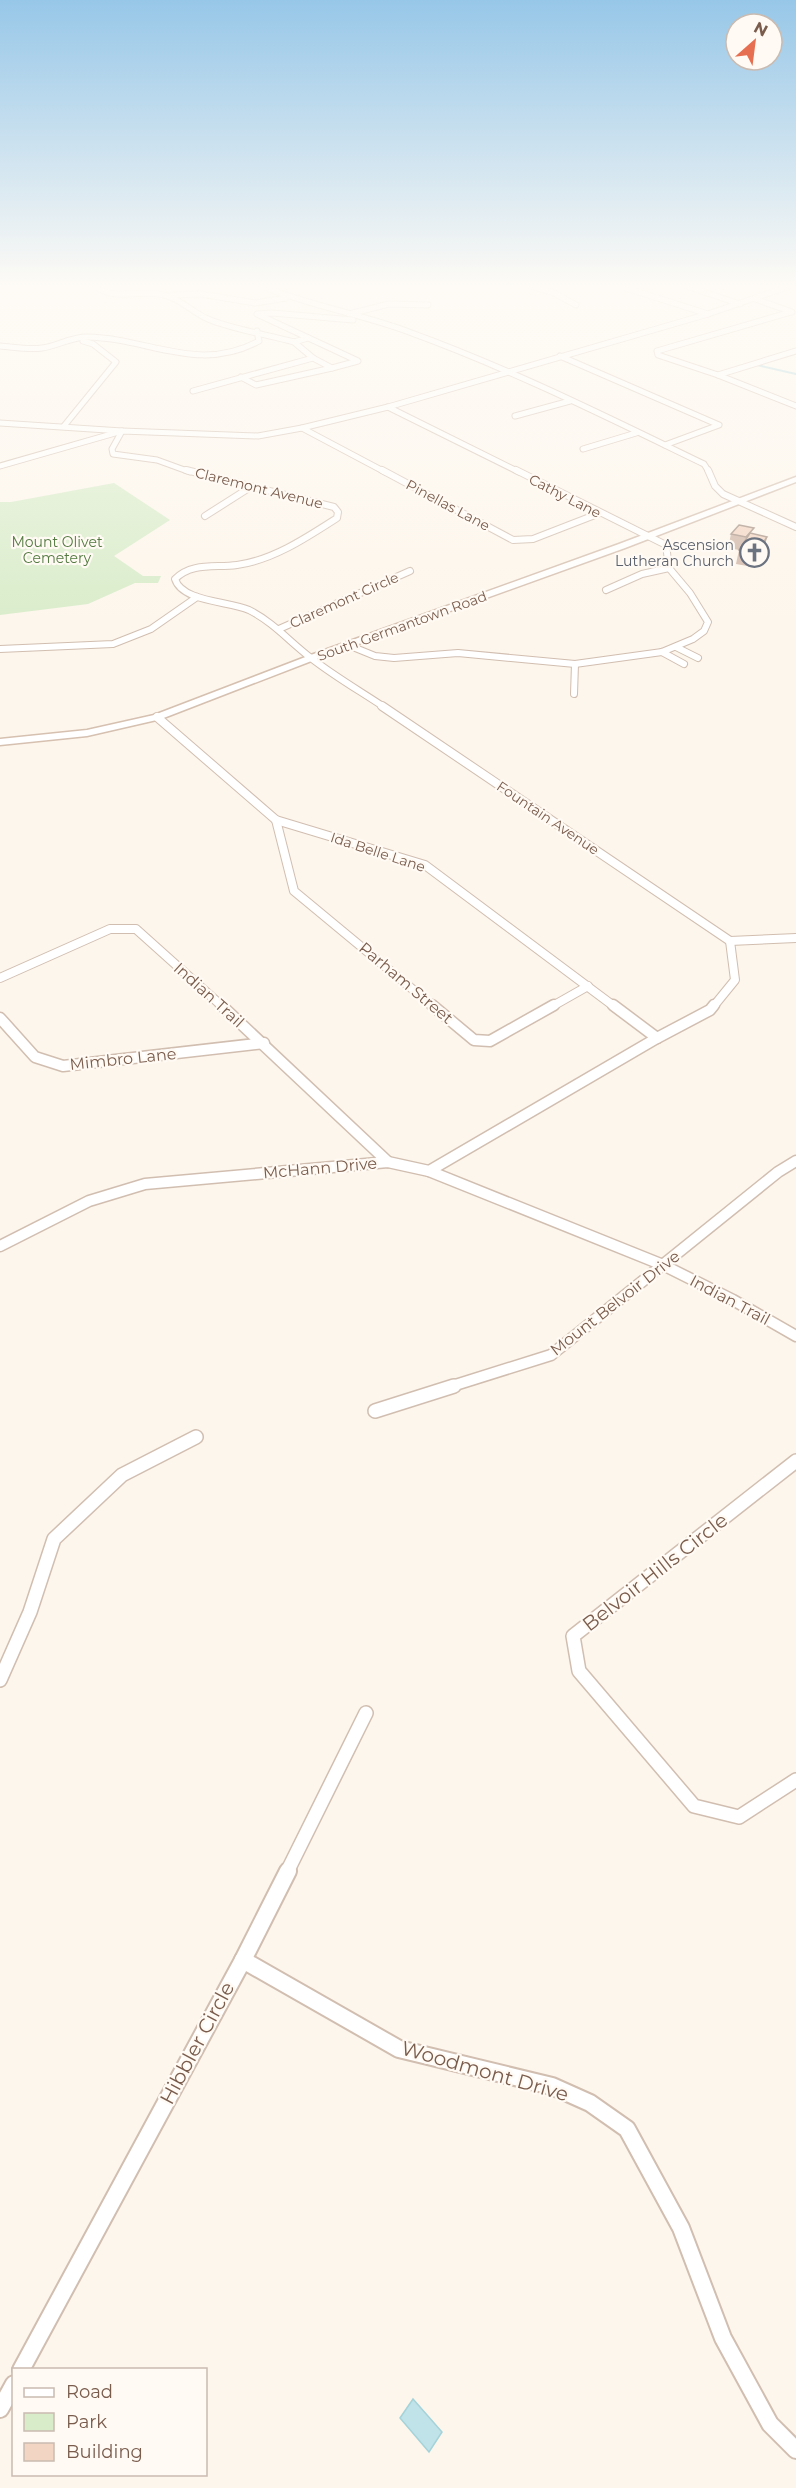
<svg xmlns="http://www.w3.org/2000/svg" width="796" height="2488" viewBox="0 0 796 2488" font-family="Montserrat,sans-serif">
<style>
.green{fill:#d8ecc9}
.water{fill:#bfe3e8;stroke:#a5d3da;stroke-width:1.5}
.lines{fill:none;stroke-linecap:round;stroke-linejoin:round}
.stream{stroke:#a5d3da;stroke-width:2}
.street-far5-casing{stroke:#d1beb0;stroke-width:7}
.street-far4-casing{stroke:#d1beb0;stroke-width:8}
.street-far3-casing{stroke:#d1beb0;stroke-width:10}
.street-far2-casing{stroke:#d1beb0;stroke-width:13}
.street-far1-casing{stroke:#d1beb0;stroke-width:16}
.street-casing{stroke:#d1beb0;stroke-width:20}
.secondary-casing{stroke:#d6c0b0;stroke-width:3}
.street-far5{stroke:#fff;stroke-width:5}
.street-far4{stroke:#fff;stroke-width:6}
.street-far3{stroke:#fff;stroke-width:8}
.street-far2{stroke:#fff;stroke-width:10}
.street-far1{stroke:#fff;stroke-width:13}
.street{stroke:#fff;stroke-width:16}
.secondary{fill:#fff;fill-rule:evenodd}
.wall{fill:#d1b7a8}
.shaded-wall{fill:#aa9588}
.building{fill:#f3d5c3;stroke:#aa9588;stroke-width:1.5}
.labels{text-anchor:middle;dominant-baseline:central;stroke-width:4.5;stroke-linejoin:round;paint-order:stroke}
.far-street-label{font-size:14px;fill:#7a5c4d;stroke:#fffaf3}
.far-park-label{font-size:14px;fill:#537a41;stroke:#fffaf3}
.far-worship-label{font-size:14px;fill:#5b616d;stroke:#fffaf3;text-anchor:end}
.street-label{font-size:16px;fill:#7a5c4d;stroke:#fffaf3}
.near-street-label{font-size:20px;fill:#7a5c4d;stroke:#fffaf3}
</style>
<rect width="100%" height="100%" fill="#fdf6ec"/>
<path class="green" d="M 114,483 L 170,520 L 114,556 L 143,576 L 161,576 L 158,583 L 135,583 L 88,604 L 0,615 L 0,502 L 11,502 Z"/>
<path class="water" d="M 413,2399 L 442,2432 L 429,2452 L 400,2418 Z"/>
<g class="lines">
<path class="stream" d="M 757,365 L 796,374"/>
<defs>
<g id="street-far5">
<path d="M 96,286 C 111,301 140,290 159,294 C 179,297 190,311 208,319 C 231,329 269,335 294,342 L 308,338"/>
<path d="M 262,286 C 310,306 361,314 409,332 C 511,369 607,417 704,464 L 709,472"/>
<path d="M 530,286 L 552,292 L 576,305"/>
<path d="M 686,286 L 740,304"/>
<path d="M 626,288 L 708,314"/>
<path d="M 172,295 L 201,294 L 255,303 L 286,298"/>
<path d="M 755,299 L 792,312"/>
<path d="M 791,312 L 657,351 L 658,355 L 718,375 L 796,406"/>
<path d="M 349,314 L 389,304 L 428,305"/>
<path d="M 0,346 C 14,347 28,350 42,348 C 57,346 71,337 87,337 C 149,338 198,374 259,341 L 257,331"/>
<path d="M 560,356 L 719,425 L 665,445"/>
<path d="M 313,358 L 332,368 L 358,361 L 257,314 L 272,313 L 353,320"/>
<path d="M 718,375 L 796,351"/>
<path d="M 241,377 L 256,385 L 332,368"/>
<path d="M 193,391 L 313,358 L 294,342"/>
<path d="M 388,407 L 519,472"/>
<path d="M 515,416 L 570,401"/>
<path d="M 0,423 L 122,431 L 112,449 L 113,454 L 157,460 L 190,472"/>
<path d="M 64,426 L 116,362 L 93,344 L 83,341"/>
<path d="M 302,428 L 385,472"/>
<path d="M 583,449 L 636,433"/>
<path d="M 0,466 L 122,431 L 258,436 L 302,428 L 388,407 L 708,314 L 790,286"/>
</g>
<g id="street-far4">
<path d="M 186,470 L 334,507 L 338,512 L 337,518 C 306,538 273,560 237,565 C 215,568 192,562 175,579 C 182,602 229,601 249,610 C 273,622 290,642 311,658 C 334,676 360,691 384,707"/>
<path d="M 382,470 L 513,540 L 533,539 L 600,513"/>
<path d="M 708,470 L 715,486 L 723,494 L 796,527"/>
<path d="M 205,516 L 249,488"/>
<path d="M 606,590 L 642,574 L 669,568"/>
<path d="M 279,629 L 410,571"/>
<path d="M 348,645 L 375,656 L 394,658 L 458,653 L 575,664 L 662,652 L 693,639 L 704,631 L 708,622 L 690,593 L 669,568 L 666,545 L 516,470"/>
<path d="M 676,647 L 698,658"/>
<path d="M 0,649 L 113,644 L 151,629 L 197,597"/>
<path d="M 662,652 L 684,664"/>
<path d="M 574,694 L 575,664"/>
</g>
<g id="street-far3">
<path d="M 382,706 L 730,941 L 796,938"/>
<path d="M 157,717 L 276,820 L 425,865 L 615,1007"/>
<path d="M 276,820 L 294,891 L 434,1007"/>
<path d="M 0,978 L 110,929 L 136,929 L 223,1007"/>
<path d="M 551,1007 L 588,986"/>
<path d="M 713,1007 L 735,980 L 730,941"/>
</g>
<g id="street-far2">
<path d="M 221,1005 L 388,1162"/>
<path d="M 432,1005 L 474,1040 L 490,1041 L 554,1005"/>
<path d="M 613,1005 L 657,1038"/>
<path d="M 0,1018 L 35,1057 L 63,1066 L 264,1043"/>
<path d="M 429,1171 L 663,1265 L 733,1300 L 796,1336"/>
<path d="M 0,1246 L 89,1201 L 145,1184 L 388,1162 L 429,1171 L 657,1038 L 710,1010 L 714,1005"/>
<path d="M 449,1387 L 551,1355 L 778,1172 L 796,1161"/>
</g>
<g id="street-far1">
<path d="M 375,1411 L 454,1386"/>
<path d="M 796,1461 L 573,1636 L 579,1671 L 694,1806 L 739,1817 L 796,1780"/>
<path d="M 0,1680 L 30,1612 L 54,1539 L 122,1475 L 196,1437"/>
<path d="M 287,1872 L 366,1713"/>
</g>
<g id="street">
<path d="M 243,1960 L 399,2049 L 552,2086 L 590,2103 L 627,2129 L 681,2228 L 723,2338 L 770,2424 L 796,2450"/>
<path d="M 21,2370 L 243,1960 L 288,1871"/>
<path d="M 0,2409 L 14,2384"/>
</g>
<path id="secondary" d="M 796,477 L 796,482 L 625,548 L 314,660 L 161,719 L 87,736 L 0,745 L 0,739 L 87,730 L 154,715 L 308,656 L 619,544 Z"/>
</defs>
<use href="#street-far5" class="street-far5-casing"/>
<use href="#street-far4" class="street-far4-casing"/>
<use href="#street-far3" class="street-far3-casing"/>
<use href="#street-far2" class="street-far2-casing"/>
<use href="#street-far1" class="street-far1-casing"/>
<use href="#street" class="street-casing"/>
<use href="#secondary" class="secondary-casing"/>
<use href="#street-far5" class="street-far5"/>
<use href="#street-far4" class="street-far4"/>
<use href="#street-far3" class="street-far3"/>
<use href="#street-far2" class="street-far2"/>
<use href="#street-far1" class="street-far1"/>
<use href="#street" class="street"/>
<use href="#secondary" class="secondary"/>
</g>
<path class="wall" d="M 731,534 L 753,534 L 764,550 L 753,567 L 736,564 L 739,550 L 728,548 Z"/>
<path class="shaded-wall" d="M 767,537 L 764,550 L 753,567 L 756,553 Z"/>
<g class="building">
<path d="M 739,525 L 754,528 L 746,537 L 731,534 Z"/>
<path d="M 750,533 L 767,537 L 756,553 L 739,550 Z"/>
</g>
<linearGradient id="sky" x2="0" y2="1"><stop stop-color="#97c7e8"/><stop offset="0.45" stop-color="#fefbf6"/><stop offset="1" stop-color="#fefbf6" stop-opacity="0"/></linearGradient>
<rect width="796" height="634" fill="url(#sky)"/>
<defs>
<symbol id="church-ring" viewBox="-11 -11 22 22"><circle r="9.5" fill="#fffaf3" stroke="#6b7280" stroke-width="1.5"/><path d="M-1.2-6h2.4v3.5h3.3v2.4h-3.3V6h-2.4V-.1h-3.3v-2.4h3.3Z" fill="#6b7280"/></symbol>
</defs>
<g fill-rule="evenodd">
<use href="#church-ring" x="738" y="536" width="33" height="33"/>
</g>
<g class="labels">
<g class="far-street-label">
<text transform="translate(259 488) rotate(14)">Claremont Avenue</text>
<text transform="translate(565 496) rotate(27)">Cathy Lane</text>
<text transform="translate(448 505) rotate(28)">Pinellas Lane</text>
<text transform="translate(344 600) rotate(-24)">Claremont Circle</text>
<text transform="translate(402 626) rotate(-20)">South Germantown Road</text>
<text transform="translate(548 818) rotate(34)">Fountain Avenue</text>
<text transform="translate(378 852) rotate(18)">Ida Belle Lane</text>
</g>
<g class="far-park-label">
<text x="57" y="542">Mount Olivet<tspan x="57" dy="16">Cemetery</tspan></text>
</g>
<g class="far-worship-label">
<text x="734" y="545">Ascension<tspan x="734" dy="16">Lutheran Church</tspan></text>
</g>
<g class="street-label">
<text transform="translate(406 983) rotate(40)">Parham Street</text>
<text transform="translate(209 995) rotate(42)">Indian Trail</text>
<text transform="translate(123 1059) rotate(-6)">Mimbro Lane</text>
<text transform="translate(320 1168) rotate(-5)">McHann Drive</text>
<text transform="translate(730 1300) rotate(28)">Indian Trail</text>
<text transform="translate(615 1303) rotate(-38)">Mount Belvoir Drive</text>
</g>
<g class="near-street-label">
<text transform="translate(655 1572) rotate(-38)">Belvoir Hills Circle</text>
<text transform="translate(197 2043) rotate(-62)">Hibbler Circle</text>
<text transform="translate(485 2071) rotate(16)">Woodmont Drive</text>
</g>
</g>
<rect x="12" y="2368" width="195" height="108" fill="#fffaf3" stroke="#cabbb1" stroke-width="1.5"/>
<rect x="24" y="2388" width="30" height="9" fill="#ffffff" stroke="#cabbb1" stroke-width="1.5"/>
<text x="66" y="2398" font-size="18" fill="#7a5c4d">Road</text>
<rect x="24" y="2413" width="30" height="18" fill="#d8ecc9" stroke="#cabbb1" stroke-width="1.5"/>
<text x="66" y="2428" font-size="18" fill="#7a5c4d">Park</text>
<rect x="24" y="2443" width="30" height="18" fill="#f3d5c3" stroke="#cabbb1" stroke-width="1.5"/>
<text x="66" y="2458" font-size="18" fill="#7a5c4d">Building</text>
<g transform="translate(754 42) rotate(28)"><circle r="28" fill="#fffaf3" stroke="#cabbb1" stroke-width="1.5"/>
<path d="M0-4.5L10 22L0 15L-10 22Z" fill="#e76f51"/>
<text y="-9" font-size="16" font-weight="bold" text-anchor="middle" fill="#7a5c4d">N</text>
</g>
</svg>
